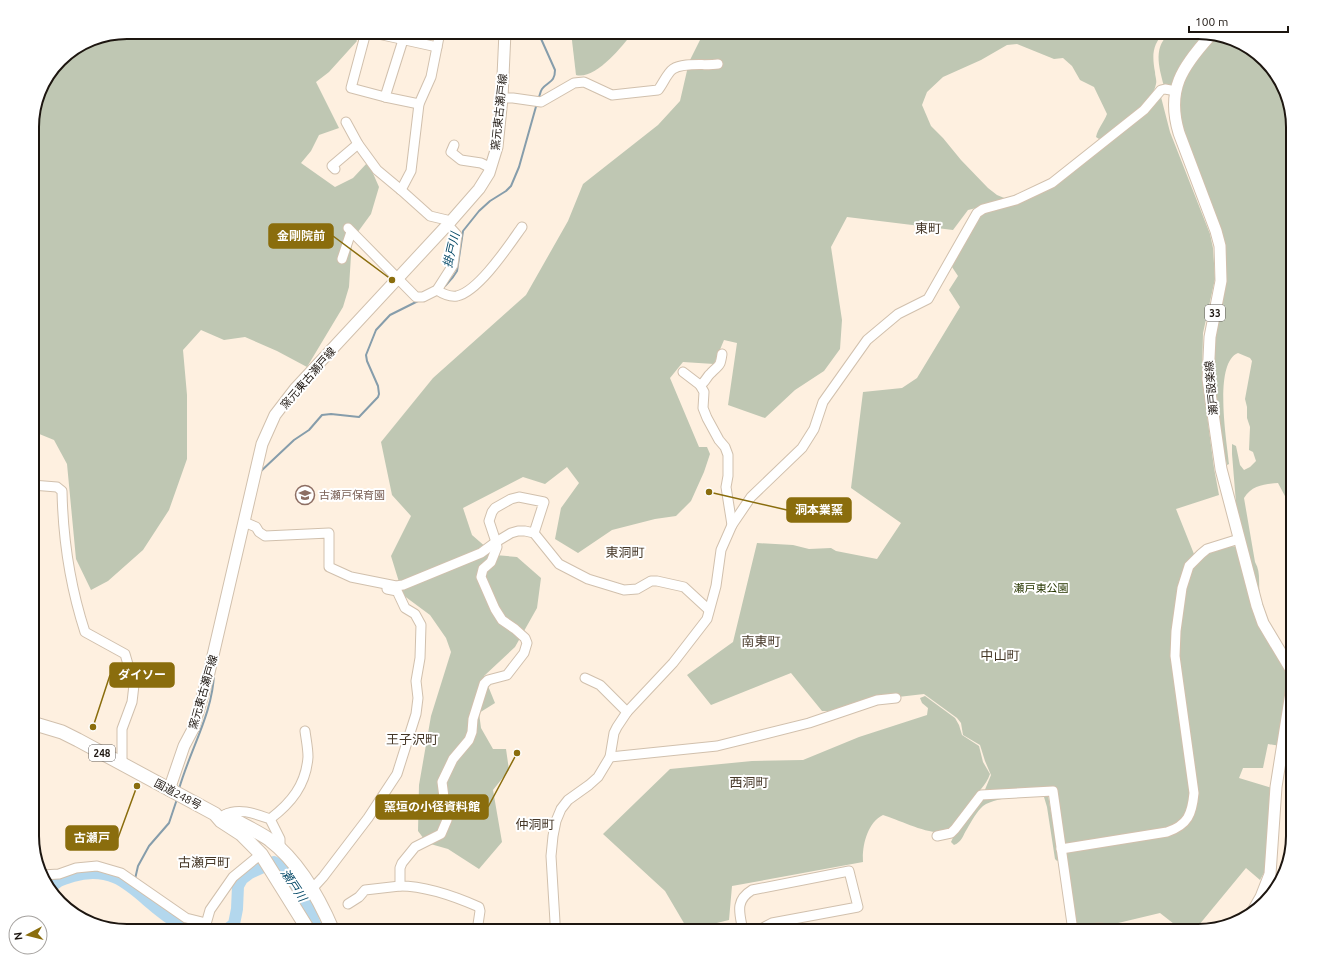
<svg xmlns="http://www.w3.org/2000/svg" width="1325" height="963" viewBox="0 0 1325 963" font-family="Ubuntu,'Noto Sans JP',sans-serif">
<style>
.green{fill:#bfc7b3}
.lines{fill:none;stroke-linecap:round;stroke-linejoin:round}
.stream{stroke:#869dab;stroke-width:2}
.river{stroke:#b3d7ed;stroke-width:12}
.minor-casing{stroke:#d1c0ad;stroke-width:11}
.major-casing{stroke:#d1c0ad;stroke-width:13}
.highway-casing{stroke:#d1c0ad;stroke-width:15}
.minor{stroke:#fff;stroke-width:9}
.major{stroke:#fff;stroke-width:11}
.highway{stroke:#fff;stroke-width:13}
.labels{text-anchor:middle;dominant-baseline:central;stroke-width:4;stroke-linejoin:round;paint-order:stroke}
.shield{fill:#fff;stroke:#615c58;stroke-width:1}
.shield-label{font-size:10px;font-weight:bold;fill:#1d1610}
.street-label{font-size:11px;fill:#1d1610;stroke:#fff}
.education-label{font-size:11px;fill:#785e54;stroke:#fff;text-anchor:start}
.park-label{font-size:11px;fill:#273600;stroke:#fff}
.water-label{font-size:12px;font-style:italic;fill:#084b69;stroke:#fff}
.quarter-label{font-size:13px;fill:#453727;stroke:#fff}
.rim{fill:none;stroke:#1d1610;stroke-width:2}
.leader{fill:none;stroke:#8a6d0d;stroke-width:1.5}
.callout-dot{fill:#8a6d0d;stroke:#fff;stroke-width:1.5}
.callout{fill:#8a6d0d;stroke:#8a6d0d;stroke-width:1.5}
.callout-label{font-size:12px;text-anchor:middle;font-weight:bold;fill:#fff}
</style>
<rect width="100%" height="100%" fill="#fef0e0"/>
<g class="green">
<path d="M 128,32 L 352,32 L 357,41 L 329,72 L 316,82 L 339,128 L 319,135 L 311,151 L 301,163 L 335,187 L 353,178 L 368,162 L 379,187 L 371,214 L 352,240 L 349,287 L 343,307 L 307,367 L 277,351 L 245,337 L 224,340 L 201,330 L 183,350 L 187,395 L 187,459 L 169,510 L 143,550 L 108,581 L 91,590 L 76,559 L 67,464 L 54,440 L 32,431 L 32,121 L 42,85 L 64,56 L 91,39 Z"/>
<path d="M 571,32 L 633,32 C 622,47 595,80 576,75 Z"/>
<path d="M 704,32 L 1165,32 C 1152,44 1152,56 1155,72 C 1155,76 1157,80 1156,84 C 1152,105 1120,125 1105,137 L 1099,139 L 1096,137 C 1098,128 1104,122 1107,114 L 1094,87 L 1080,80 L 1072,66 L 1063,58 L 1054,59 L 1017,44 L 1007,45 L 981,60 L 943,77 L 927,92 L 922,105 L 931,126 L 943,138 L 961,160 L 988,188 L 997,195 L 1009,200 L 968,210 L 953,230 L 847,217 L 831,247 L 842,320 L 840,349 L 824,371 L 795,390 L 765,418 L 728,405 L 737,343 L 724,340 L 714,364 L 683,362 L 670,378 L 699,447 L 707,447 L 710,454 L 704,472 L 691,501 L 676,516 L 655,519 L 612,530 L 578,553 L 555,539 L 561,508 L 579,483 L 567,467 L 545,484 L 523,477 L 463,508 L 472,535 L 495,555 L 517,557 L 541,578 L 537,608 L 515,647 L 484,676 L 495,703 L 479,713 L 481,728 L 493,749 L 506,749 L 509,770 L 493,790 L 502,842 L 479,869 L 448,849 L 427,843 L 418,831 L 419,785 L 431,716 L 451,652 L 446,638 L 430,615 L 403,595 L 391,556 L 411,516 L 392,495 L 381,442 L 433,378 L 526,295 L 568,221 L 583,184 L 658,125 L 680,101 L 689,62 Z"/>
<path d="M 1172,32 L 1198,32 L 1205,35 C 1190,50 1176,66 1171,87 L 1164,86 C 1159,67 1152,45 1172,32 Z"/>
<path d="M 1216,38 L 1255,52 L 1283,85 L 1293,127 L 1293,511 L 1278,483 C 1265,484 1252,485 1244,498 L 1255,562 C 1262,574 1257,586 1261,598 L 1260,601 L 1237,515 L 1232,454 L 1232,444 L 1236,446 L 1240,465 L 1244,470 L 1250,467 L 1256,461 L 1253,452 L 1249,450 L 1250,427 L 1247,418 L 1247,407 L 1245,399 L 1252,361 L 1250,358 L 1238,353 C 1213,363 1227,442 1229,464 L 1227,465 L 1221,441 L 1212,364 L 1225,264 L 1180,122 L 1180,97 L 1183,85 L 1189,70 L 1198,58 Z"/>
<path d="M 1161,97 L 1170,132 L 1210,234 L 1213,248 L 1215,279 L 1203,333 L 1202,377 L 1214,468 L 1219,495 L 1176,509 L 1196,559 C 1205,555 1229,543 1237,547 L 1290,674 L 1280,746 L 1268,744 L 1263,768 L 1243,768 L 1239,778 L 1272,788 L 1265,871 L 1260,880 L 1246,868 L 1194,931 L 1183,931 L 1160,913 L 1114,924 L 1118,931 L 1078,931 L 1056,788 L 984,792 L 991,775 L 985,761 L 980,745 L 963,735 L 961,723 L 957,718 L 924,694 L 898,697 L 831,711 L 822,711 L 791,673 L 711,705 L 687,675 L 733,642 L 757,543 L 793,545 L 809,549 L 831,548 L 836,551 L 877,559 L 901,523 L 851,488 L 863,392 L 902,388 L 917,378 L 960,307 L 949,290 L 958,276 L 952,267 L 976,220 L 984,212 L 1050,187 Z"/>
<path d="M 925,696 L 955,718 L 959,725 L 962,735 L 979,746 L 983,762 L 990,774 C 986,786 977,792 971,802 C 967,808 954,828 948,831 C 931,837 900,820 883,815 C 867,823 862,846 863,862 L 732,886 L 729,920 L 688,930 L 665,891 L 603,834 L 670,769 L 752,761 L 803,760 L 859,737 L 927,715 L 928,708 L 922,703 L 920,698 Z"/>
<path d="M 1048,795 L 1059,860 L 1057,861 L 1055,859 L 1047,807 L 1044,797 C 1029,795 996,797 983,806 C 977,811 971,822 967,829 C 963,835 962,842 954,845 L 951,842 L 956,831 L 978,800 Z"/>
</g>
<g class="lines">
<g class="stream">
<path d="M 538,32 L 555,70 C 555,83 548,81 542,89 C 540,92 540,96 538,99"/>
<path d="M 445,286 L 453,277 L 457,271 L 463,231 L 479,211 L 490,201 L 506,191 L 511,186 L 519,167 L 537,103"/>
<path d="M 260,472 L 294,440 L 309,430 L 322,415 L 331,414 L 359,417 L 378,397 L 379,394 L 378,386 L 367,361 L 366,355 L 376,330 L 390,315 L 420,300"/>
<path d="M 179,789 C 190,750 213,713 214,673"/>
<path d="M 135,879 L 138,866 L 149,846 L 169,823 L 177,799"/>
</g>
<g class="river">
<path d="M 50,890 C 55,881 63,879 73,876 C 125,861 141,905 181,925 C 187,927 192,930 198,931"/>
<path d="M 225,931 L 234,924 L 237,909 L 238,886 L 242,879 L 250,873 L 274,862 L 284,867 L 304,898 L 318,931"/>
</g>
<defs>
<g id="minor">
<path d="M 366,32 L 351,88 L 385,97 L 419,104"/>
<path d="M 369,32 L 437,47"/>
<path d="M 385,97 L 403,40"/>
<path d="M 502,98 L 513,98 L 541,102 L 574,83 L 584,82 L 612,95 L 658,90 C 663,84 667,73 673,69 C 684,62 705,66 718,64"/>
<path d="M 346,122 L 358,144 L 377,170 L 401,190 L 430,216 L 451,221"/>
<path d="M 454,145 L 451,152 L 461,160 L 481,163 L 491,168"/>
<path d="M 335,169 L 332,166 L 358,144"/>
<path d="M 401,190 L 411,171 L 419,104 L 431,77 L 440,32"/>
<path d="M 348,228 L 416,297 L 423,297 L 437,290 L 453,265 L 457,235 L 447,224"/>
<path d="M 342,259 L 351,232"/>
<path d="M 437,290 C 443,294 450,297 457,296 C 479,291 509,245 522,227"/>
<path d="M 683,372 L 700,385 L 704,392 L 703,408 L 707,418 L 719,440 L 725,447 L 728,455 L 728,476 L 726,487 L 732,525"/>
<path d="M 700,385 C 706,382 706,377 711,373 C 719,364 720,368 722,354"/>
<path d="M 32,485 L 57,487 L 62,491 C 63,540 70,586 85,632 L 125,654 L 134,685 L 132,702 L 122,729 L 122,763"/>
<path d="M 244,522 L 256,527 L 259,532 L 265,536 L 329,533 L 329,567 L 351,577 L 396,586 L 403,585 L 481,553 L 496,542 L 511,533 L 518,531 L 525,531 L 534,533 L 559,564 L 588,579 L 624,590 L 637,589 L 651,581 L 657,581 L 684,587 L 709,610"/>
<path d="M 585,678 L 600,685 L 627,712"/>
<path d="M 610,757 L 717,746 L 809,723 L 877,700 L 896,698"/>
<path d="M 224,815 C 239,807 256,814 270,819 L 280,839 L 280,848"/>
<path d="M 270,819 C 291,803 306,785 308,757 C 308,748 306,739 305,731"/>
<path d="M 937,836 L 951,833 L 955,829 L 981,795 L 1053,791 L 1073,931"/>
<path d="M 1061,849 L 1167,832 C 1188,825 1192,814 1194,793 L 1175,656 L 1176,631 L 1182,588 L 1189,566 L 1201,554 L 1207,549 L 1239,539"/>
<path d="M 42,875 L 59,874 L 76,868 L 97,866 L 121,873 L 186,918 L 206,923"/>
<path d="M 312,889 L 323,877 L 368,818 L 397,774 L 416,714 L 418,698 L 416,681 L 420,658 L 421,625 L 415,614 L 405,608 L 397,591 L 387,589"/>
<path d="M 348,904 L 359,897 L 365,890 L 400,886"/>
<path d="M 1096,928 L 1102,928 L 1105,931"/>
<path d="M 204,931 L 210,910 L 233,877 L 261,854"/>
<path d="M 477,931 L 480,911 L 479,907 C 454,896 426,886 400,886 L 400,868 L 402,863 L 415,847 L 441,834 L 447,820 L 442,782 L 453,759 L 469,740 L 472,732 L 473,719 L 484,684 L 488,680 L 507,675 L 524,653 L 527,643 L 525,638 L 515,629 L 502,620 L 495,609 L 481,577 L 483,569 L 491,562 L 497,547 L 496,542 L 489,521 L 492,512 L 495,508 L 511,499 L 519,497 L 544,502 L 534,533"/>
<path d="M 555,931 L 555,922 L 551,856 L 553,836 L 556,821 L 561,809 L 568,800 L 589,785 L 598,777 L 610,757 L 614,733 L 617,727 L 627,712 L 673,663 L 707,619 L 716,586 L 721,550 L 732,525 L 751,497 L 802,448 L 814,429 L 823,402 L 867,340 L 898,314 L 928,299 L 977,213 L 983,209 L 1016,200 L 1052,183 L 1144,110 L 1161,90 L 1165,89 L 1176,91"/>
<path d="M 743,931 C 740,914 734,901 752,890 L 849,871 L 858,907 L 772,923 L 757,931"/>
</g>
<g id="major">
<path d="M 1210,36 C 1182,67 1166,90 1179,133 L 1216,231 L 1220,246 L 1221,281 L 1210,337 L 1208,379 L 1221,469 L 1257,606 L 1263,623 L 1293,673"/>
<path d="M 169,790 L 184,746 L 193,729 L 208,677 L 262,444 L 275,415 L 295,389 L 451,221 L 479,189 L 489,173 L 497,147 L 502,98 L 505,32"/>
<path d="M 1253,911 L 1261,897 L 1270,874 L 1276,787 L 1293,680"/>
</g>
<g id="highway">
<path d="M 32,723 L 62,732 L 78,740 L 215,814 L 221,821 L 241,834 L 261,854 L 309,931"/>
<path d="M 227,816 C 241,824 257,831 270,840 C 300,863 319,898 333,931"/>
</g>
</defs>
<use href="#minor" class="minor-casing"/>
<use href="#major" class="major-casing"/>
<use href="#highway" class="highway-casing"/>
<use href="#minor" class="minor"/>
<use href="#major" class="major"/>
<use href="#highway" class="highway"/>
</g>
<defs>
<symbol id="school-ring" viewBox="-11 -11 22 22"><circle r="9.5" fill="#fff" stroke="#8d6e63" stroke-width="1.5"/><path d="M0-5L7-2L0 1L-7-2ZM-4 1L0 2.5L4 1V4Q0 6-4 4Z" fill="#8d6e63"/></symbol>
</defs>
<g fill-rule="evenodd">
<use href="#school-ring" x="294" y="484" width="22" height="22"/>
</g>
<g class="labels">
<g class="shield">
<rect x="1205" y="305" width="20" height="16" rx="3"/>
<rect x="89" y="745" width="26" height="16" rx="3"/>
</g>
<g class="shield-label">
<text x="1215" y="313">33</text>
<text x="102" y="753">248</text>
</g>
<g class="street-label">
<text transform="translate(499 112) rotate(-84)">窯元東古瀬戸線</text>
<text transform="translate(308 378) rotate(-49)">窯元東古瀬戸線</text>
<text transform="translate(1211 388) rotate(-95)">瀬戸設楽線</text>
<text transform="translate(203 692) rotate(-74)">窯元東古瀬戸線</text>
<text transform="translate(178 794) rotate(28)">国道248号</text>
</g>
<g class="education-label">
<text x="319" y="495">古瀬戸保育園</text>
</g>
<g class="park-label">
<text x="1041" y="588">瀬戸東公園</text>
</g>
<g class="water-label">
<text transform="translate(451 250) rotate(-77)">掛戸川</text>
<text transform="translate(294 885) rotate(56)">瀬戸川</text>
</g>
<g class="quarter-label">
<text x="928" y="228">東町</text>
<text x="625" y="552">東洞町</text>
<text x="761" y="641">南東町</text>
<text x="1000" y="655">中山町</text>
<text x="412" y="739">王子沢町</text>
<text x="749" y="782">西洞町</text>
<text x="535" y="824">仲洞町</text>
<text x="204" y="862">古瀬戸町</text>
</g>
</g>
<path d="M0 0H1325V963H0ZM127 39H1198A88 88 0 0 1 1286 127V836A88 88 0 0 1 1198 924H127A88 88 0 0 1 39 836V127A88 88 0 0 1 127 39Z" fill="#fff" fill-rule="evenodd"/>
<path class="rim" d="M127 39H1198A88 88 0 0 1 1286 127V836A88 88 0 0 1 1198 924H127A88 88 0 0 1 39 836V127A88 88 0 0 1 127 39Z"/>
<path class="leader" d="M392 280L333 236M709 492L787 510M93 727L110 675M517 753L488 807M137 786L118 838"/>
<g class="callout-dot">
<circle cx="392" cy="280" r="4"/>
<circle cx="709" cy="492" r="4"/>
<circle cx="93" cy="727" r="4"/>
<circle cx="517" cy="753" r="4"/>
<circle cx="137" cy="786" r="4"/>
</g>
<g class="callout">
<rect x="269" y="224" width="64" height="24" rx="4"/>
<rect x="787" y="498" width="64" height="24" rx="4"/>
<rect x="110" y="663" width="64" height="24" rx="4"/>
<rect x="376" y="795" width="112" height="24" rx="4"/>
<rect x="66" y="826" width="52" height="24" rx="4"/>
</g>
<g class="callout-label">
<text x="301" y="240">金剛院前</text>
<text x="819" y="514">洞本業窯</text>
<text x="142" y="679">ダイソー</text>
<text x="432" y="811">窯垣の小径資料館</text>
<text x="92" y="842">古瀬戸</text>
</g>
<g transform="translate(28 935) rotate(263)"><circle r="19" fill="#ffffff" stroke="#a5a29f"/>
<path d="M0-3L7 15L0 10L-7 15Z" fill="#8a6d0d"/>
<text y="-6" font-size="11" font-weight="bold" text-anchor="middle" fill="#1d1610">N</text>
</g>
<path d="M1189 26v6h99v-6" fill="none" stroke="#1d1610" stroke-width="2"/>
<text x="1195" y="26" font-size="12" fill="#1d1610" stroke="#ffffff" stroke-width="3" paint-order="stroke">100 m</text>
</svg>
